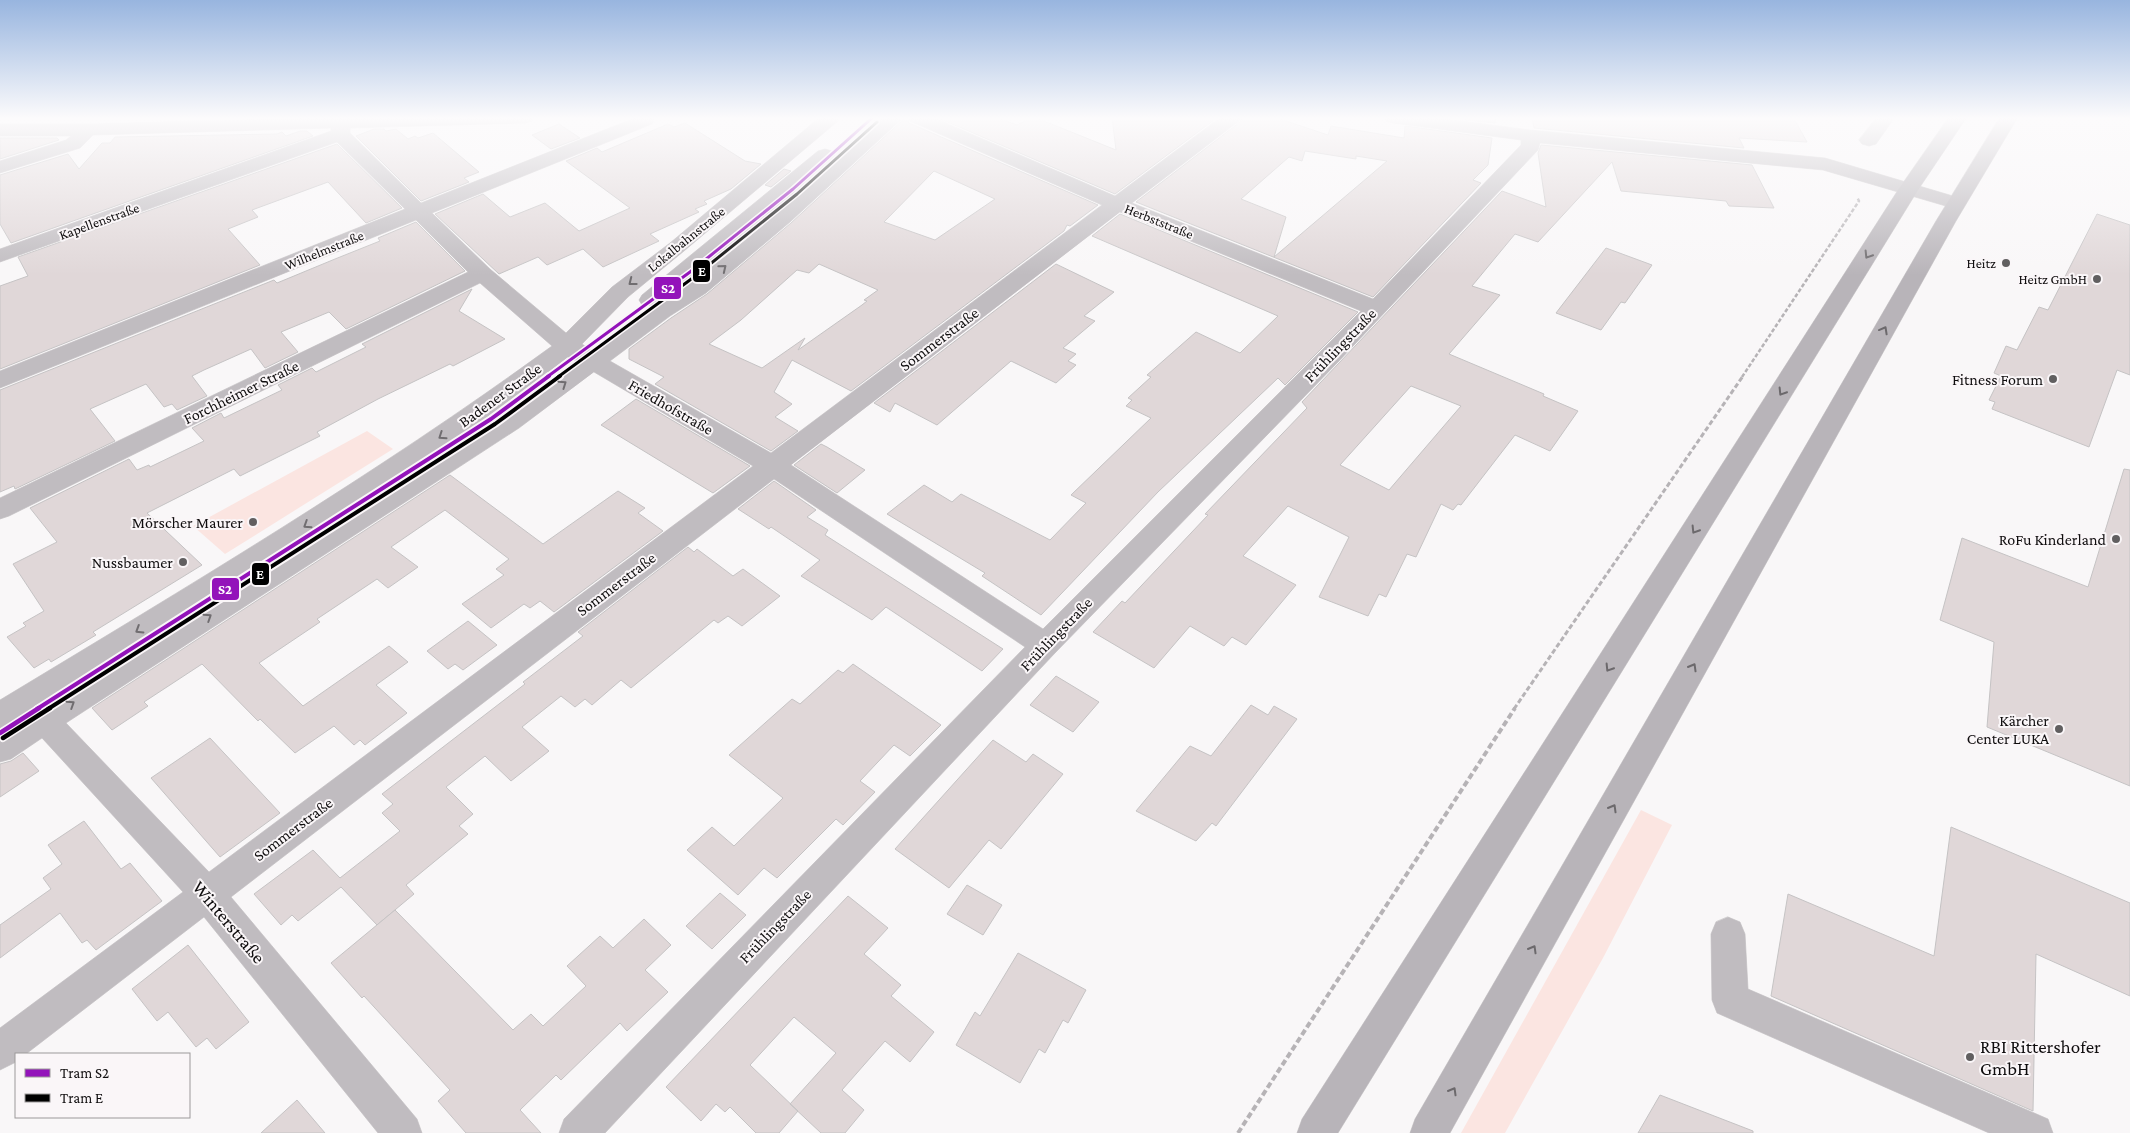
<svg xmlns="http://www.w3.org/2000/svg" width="2130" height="1133" viewBox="0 0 2130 1133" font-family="'Crimson Pro',serif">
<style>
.green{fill:#fbe5e1}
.building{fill:#e0d7d8;stroke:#c5c3c4;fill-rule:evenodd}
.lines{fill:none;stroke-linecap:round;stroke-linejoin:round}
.minor-casing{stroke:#d4d2d3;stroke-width:1}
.major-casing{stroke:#d4d2d3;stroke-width:1}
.path-far2{stroke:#b6b3b6;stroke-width:2.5;stroke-dasharray:4 2;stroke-linecap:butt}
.path-far1{stroke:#b6b3b6;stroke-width:3;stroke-dasharray:5 2.5;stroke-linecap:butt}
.path{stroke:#b6b3b6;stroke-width:4;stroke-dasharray:6 3;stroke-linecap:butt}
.minor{fill:#c0bcc0;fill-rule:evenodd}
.major{fill:#b8b4b9;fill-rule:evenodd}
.tram-1-far2-casing{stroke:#faf6f8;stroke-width:6}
.tram-1-far1-casing{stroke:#faf6f8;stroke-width:8}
.tram-1-casing{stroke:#faf6f8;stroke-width:8}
.tram-2-far2-casing{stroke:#faf6f8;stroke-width:6}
.tram-2-far1-casing{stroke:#faf6f8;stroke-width:8}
.tram-2-casing{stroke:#faf6f8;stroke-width:8}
.tram-1-far2{stroke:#9313ba;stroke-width:3}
.tram-1-far1{stroke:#9313ba;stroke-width:4}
.tram-1{stroke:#9313ba;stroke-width:4.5}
.tram-2-far2{stroke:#000;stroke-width:3}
.tram-2-far1{stroke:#000;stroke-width:4}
.tram-2{stroke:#000;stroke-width:4.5}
.oneway{stroke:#6c696c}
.oneway2{stroke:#706d70}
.poi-dot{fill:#615f60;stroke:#faf6f8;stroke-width:2}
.labels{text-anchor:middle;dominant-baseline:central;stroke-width:4;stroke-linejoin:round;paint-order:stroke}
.far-street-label{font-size:14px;fill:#0f0d0e;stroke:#faf6f8}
.far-poi-label{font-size:14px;fill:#0f0d0e;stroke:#faf6f8;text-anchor:end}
.street-label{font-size:16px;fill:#0f0d0e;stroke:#faf6f8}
.poi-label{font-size:16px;fill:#0f0d0e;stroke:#faf6f8;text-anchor:end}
.near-street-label{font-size:19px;fill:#0f0d0e;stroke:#faf6f8}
.near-poi-label{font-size:19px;fill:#0f0d0e;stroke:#faf6f8;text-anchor:start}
.line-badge{stroke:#faf6f8;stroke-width:2}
.badge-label{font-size:14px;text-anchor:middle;font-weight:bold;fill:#fff}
</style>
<rect width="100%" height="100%" fill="#f9f7f8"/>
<g class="green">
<path d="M 367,431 L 393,449 L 225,554 L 193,526 Z"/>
<path d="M 1641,810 L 1672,825 L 1603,958 L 1505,1133 L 1461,1133 Z"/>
</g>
<g class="building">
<path d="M 906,117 L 909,123 L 1098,205 L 1070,226 L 1067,225 L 1064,231 L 851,391 L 792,360 L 774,392 L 792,404 L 775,417 L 798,431 L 771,451 L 655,384 L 664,377 L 629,359 L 629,349 L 671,318 L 707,294 L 791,223 ZM 934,171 L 995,199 L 935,240 L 884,222 ZM 819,264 L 878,290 L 864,300 L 867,301 L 862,305 L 798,350 L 805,338 L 762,368 L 709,344 L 741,320 L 797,270 L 809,273 Z"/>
<path d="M 936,117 L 995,117 L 1017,125 L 1034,117 L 1116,150 L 1112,117 L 1218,117 L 1115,194 Z"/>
<path d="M 1243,117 L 1274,117 L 1328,135 L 1331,126 L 1404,138 L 1405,126 L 1492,138 L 1488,165 L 1473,180 L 1481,183 L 1373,297 L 1136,202 L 1240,122 ZM 1305,151 L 1356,159 L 1356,156 L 1387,161 L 1274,257 L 1286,217 L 1241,199 L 1289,157 L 1302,161 Z"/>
<path d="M 1443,117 L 1496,117 L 1495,123 Z"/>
<path d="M 1532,117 L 1793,117 L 1807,142 L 1739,138 L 1744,148 L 1534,128 Z"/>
<path d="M 685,123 L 745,161 L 761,164 L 731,189 L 704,201 L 707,204 L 695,209 L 699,212 L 650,234 L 659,241 L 603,267 L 583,249 L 547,265 L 538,257 L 499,274 L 435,214 L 483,194 L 510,217 L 545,203 L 579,231 L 630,208 L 566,161 L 597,148 L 602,152 L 668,124 L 674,127 Z"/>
<path d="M 559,124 L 580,138 L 551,149 L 532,135 Z"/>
<path d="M 374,129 L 384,129 L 386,131 L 396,129 L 408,139 L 415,136 L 418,138 L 433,133 L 479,172 L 464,178 L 469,182 L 421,201 L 356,136 Z"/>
<path d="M 300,131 L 307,131 L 313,136 L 11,243 L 0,224 L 0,175 L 68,154 L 79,169 L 102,143 L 110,143 L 115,137 L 277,134 L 282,132 L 286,136 Z"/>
<path d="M 0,138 L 57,138 L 59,140 L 0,159 Z"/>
<path d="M 337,144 L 402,208 L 366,223 L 328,182 L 252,210 L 258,217 L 228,229 L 260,265 L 0,369 L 0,286 L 28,276 L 18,257 Z"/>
<path d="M 1541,145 L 1752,165 L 1774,208 L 1729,206 L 1726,201 L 1621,191 L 1612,162 L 1538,242 L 1515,234 L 1472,286 L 1500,295 L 1449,354 L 1544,394 L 1543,396 L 1578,411 L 1550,451 L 1515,435 L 1461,505 L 1458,504 L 1453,510 L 1441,504 L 1416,557 L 1407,554 L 1386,597 L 1379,594 L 1368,616 L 1319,597 L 1349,537 L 1288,506 L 1243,556 L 1296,585 L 1246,645 L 1232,637 L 1224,646 L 1190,626 L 1154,668 L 1093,632 L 1122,601 L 1125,603 L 1208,515 L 1205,514 L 1307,408 L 1302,402 L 1502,191 L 1546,207 L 1538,153 ZM 1411,386 L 1461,406 L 1389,490 L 1340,465 Z"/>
<path d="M 784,169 L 791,171 L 771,187 L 765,185 Z"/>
<path d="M 1120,214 L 1358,312 L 1285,385 L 1278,378 L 1158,492 L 1041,615 L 982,576 L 985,573 L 887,514 L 924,485 L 952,502 L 961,494 L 1050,540 L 1086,503 L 1071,495 L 1151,418 L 1126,406 L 1132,400 L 1128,398 L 1151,377 L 1147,375 L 1196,332 L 1240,353 L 1278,316 L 1092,236 Z"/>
<path d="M 2097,214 L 2130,225 L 2130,375 L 2117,370 L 2089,447 L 1992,409 L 1995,402 L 1989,400 L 2001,376 L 1994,373 L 2006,346 L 2017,350 L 2039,307 L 2048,310 Z"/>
<path d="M 416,222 L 465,271 L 346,329 L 329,312 L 281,332 L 298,352 L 265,368 L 251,349 L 204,370 L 192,376 L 207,396 L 177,410 L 172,404 L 164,407 L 146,384 L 90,409 L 115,441 L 15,489 L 14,486 L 0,492 L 0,390 L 274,280 L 277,283 L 335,259 L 380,241 L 378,238 Z"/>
<path d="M 1606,248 L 1652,265 L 1625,303 L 1621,302 L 1601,330 L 1556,313 Z"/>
<path d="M 1056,264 L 1114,292 L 1084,316 L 1095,321 L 1063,348 L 1076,354 L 1068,361 L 1076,365 L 1056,383 L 1011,361 L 937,425 L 895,403 L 890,412 L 874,403 Z"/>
<path d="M 472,289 L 459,311 L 505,339 L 453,366 L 450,364 L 378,399 L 317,432 L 320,436 L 240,476 L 234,469 L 147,513 L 202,565 L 93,632 L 96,635 L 51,662 L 49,659 L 34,668 L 7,637 L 26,626 L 23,623 L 44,611 L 13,564 L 57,542 L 30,508 L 129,459 L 137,470 L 149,465 L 150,467 L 204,441 L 192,428 L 221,413 L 224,418 L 282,390 L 278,385 L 312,368 L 316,372 L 366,347 L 362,344 Z"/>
<path d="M 636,399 L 750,466 L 713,493 L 601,425 Z"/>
<path d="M 821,444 L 827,447 L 865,470 L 837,493 L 794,465 Z"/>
<path d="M 2124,469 L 2130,470 L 2130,786 L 1987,727 L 1994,642 L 1940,620 L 1962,538 L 2088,587 Z"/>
<path d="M 450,475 L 543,544 L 618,491 L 645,508 L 638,513 L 663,531 L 554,612 L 540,601 L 530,608 L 524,604 L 491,628 L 462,604 L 504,575 L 496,569 L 509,559 L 445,510 L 391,547 L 418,567 L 388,588 L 377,579 L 317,619 L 320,622 L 259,663 L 303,706 L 389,646 L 408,662 L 376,685 L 407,713 L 365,745 L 360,740 L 354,745 L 334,726 L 295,753 L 260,719 L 258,721 L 202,664 L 144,702 L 148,706 L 112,730 L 92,708 Z"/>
<path d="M 774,481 L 816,510 L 807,517 L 828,530 L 825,535 L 1003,649 L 982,671 L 886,607 L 872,620 L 801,576 L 820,560 L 771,527 L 769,529 L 738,509 Z"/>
<path d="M 688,547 L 694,552 L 697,549 L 733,576 L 743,569 L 780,596 L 742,626 L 728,616 L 718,623 L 714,620 L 631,688 L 621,680 L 592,705 L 585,699 L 575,707 L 561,696 L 522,727 L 549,751 L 511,781 L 485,756 L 446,787 L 473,814 L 459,826 L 468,834 L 406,885 L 414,894 L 377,925 L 341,887 L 298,921 L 292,915 L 281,925 L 254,894 L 313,850 L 340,878 L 400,831 L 382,813 L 393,804 L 382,794 L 525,684 L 523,682 L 583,636 L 578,632 Z"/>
<path d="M 468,621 L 497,645 L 463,670 L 455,664 L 448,669 L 427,651 Z"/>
<path d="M 853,664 L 941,725 L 910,756 L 894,745 L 860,781 L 875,792 L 843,825 L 836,819 L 777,878 L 764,868 L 738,895 L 687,850 L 712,827 L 734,846 L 783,798 L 729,755 L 792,699 L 800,704 L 838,670 L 843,673 Z"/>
<path d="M 1056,676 L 1099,702 L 1073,732 L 1030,705 Z"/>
<path d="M 1251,705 L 1268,715 L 1274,706 L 1297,719 L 1216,826 L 1212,823 L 1196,841 L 1136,811 L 1190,746 L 1211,756 Z"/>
<path d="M 210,738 L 280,813 L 220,857 L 151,778 Z"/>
<path d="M 993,740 L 1026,762 L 1033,754 L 1063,774 L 1001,849 L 989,840 L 949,888 L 895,849 Z"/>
<path d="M 23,753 L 39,771 L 0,797 L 0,764 L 11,761 Z"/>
<path d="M 84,821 L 121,869 L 130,863 L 162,901 L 96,950 L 87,940 L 82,943 L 60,913 L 0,958 L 0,925 L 51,889 L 43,878 L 62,864 L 48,845 Z"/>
<path d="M 1951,827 L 2130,903 L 2130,996 L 2036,954 L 2033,1111 L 1771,996 L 1788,894 L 1934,956 Z"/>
<path d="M 967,885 L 1002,905 L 983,935 L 947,914 Z"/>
<path d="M 720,893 L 746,915 L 712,949 L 686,926 Z"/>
<path d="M 848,896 L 888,928 L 864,954 L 901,985 L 891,996 L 934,1032 L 910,1062 L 885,1041 L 842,1090 L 864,1110 L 845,1133 L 821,1133 L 790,1104 L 836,1053 L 794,1017 L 750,1065 L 798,1111 L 779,1133 L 756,1133 L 730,1107 L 725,1112 L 716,1104 L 701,1121 L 666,1087 Z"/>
<path d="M 395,910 L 513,1030 L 531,1014 L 543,1026 L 586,986 L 567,966 L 600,936 L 613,948 L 644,919 L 671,945 L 645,970 L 668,992 L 627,1031 L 620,1023 L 561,1080 L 556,1075 L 520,1110 L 541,1133 L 466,1133 L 438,1101 L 450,1090 L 364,996 L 362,998 L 331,963 Z"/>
<path d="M 188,945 L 249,1022 L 216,1049 L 207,1038 L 196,1047 L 168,1012 L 157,1021 L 132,989 Z"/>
<path d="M 1018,953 L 1086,990 L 1068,1023 L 1063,1020 L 1045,1053 L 1039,1049 L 1020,1083 L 956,1045 L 975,1012 L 980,1016 Z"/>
<path d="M 1660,1095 L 1753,1131 L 1753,1133 L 1638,1133 Z"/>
<path d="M 297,1100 L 325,1133 L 261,1133 Z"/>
</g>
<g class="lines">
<defs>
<g id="minor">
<path d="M 340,117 L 534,117 L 532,121 L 525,123 L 350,128 L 350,133 L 421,203 L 637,117 L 655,117 L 652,124 L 432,213 L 490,269 L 566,333 L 612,287 L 670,243 L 820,117 L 840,117 L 838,121 L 684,251 L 628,297 L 582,344 L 592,351 L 655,306 L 642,305 L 639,300 L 642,295 L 818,151 L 825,149 L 832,151 L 835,155 L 792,194 L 664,300 C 743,250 815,179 884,117 L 904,117 L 790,222 L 706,293 L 670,316 L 610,361 L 771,453 L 1102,205 L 910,121 L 908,117 L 932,117 L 1115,196 L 1221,117 L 1241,117 L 1239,121 L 1132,203 L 1373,299 L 1521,145 L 1521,140 L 1393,123 L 1386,121 L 1384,117 L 1431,117 L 1530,130 L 1825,158 L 1963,199 L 1966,203 L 1963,207 L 1956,209 L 1823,170 L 1540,143 L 1538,150 L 1339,361 L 1055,653 L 605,1133 L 559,1133 L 564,1119 L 1025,647 L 774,479 L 231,897 L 417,1119 L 422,1133 L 378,1133 L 204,917 L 26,1054 L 16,1054 L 16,1062 L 0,1070 L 0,1028 L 183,892 L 42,738 L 11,759 L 0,762 L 0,733 L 130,651 L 11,725 L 0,729 L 0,700 C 187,587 375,475 552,346 L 480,283 L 9,516 L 0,519 L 0,498 L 468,272 L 416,220 L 0,388 L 0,371 L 405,209 L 337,142 L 0,262 L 0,249 L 331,131 L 331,128 L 93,135 L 80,148 L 0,173 L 0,161 L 66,140 L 71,136 L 0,136 L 0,124 L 88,124 ZM 1120,212 L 1361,311 L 1043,629 L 791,465 ZM 568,357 L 577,362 L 501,416 L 287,551 L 495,412 ZM 594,372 L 753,466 L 209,872 L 66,723 L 519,428 Z"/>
<path d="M 1877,117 L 1895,117 L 1876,144 L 1869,146 L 1862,144 L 1859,140 Z"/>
<path d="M 1728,917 L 1740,922 L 1745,934 L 1748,989 L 2048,1119 L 2053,1133 L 1989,1133 L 1717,1013 L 1712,1000 L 1711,934 L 1716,922 Z"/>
</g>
<g id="major">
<path d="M 1949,117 L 1967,117 L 1918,190 L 1338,1133 L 1297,1133 L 1302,1119 L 1898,190 Z"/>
<path d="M 2000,117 L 2018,117 L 1956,221 L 1450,1133 L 1410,1133 L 1415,1119 L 1936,221 Z"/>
</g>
</defs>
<use href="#minor" class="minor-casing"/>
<use href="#major" class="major-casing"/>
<path class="path-far2" d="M 1742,377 L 1859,201 L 1857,197"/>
<path class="path-far1" d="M 1514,709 L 1743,376"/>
<path class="path" d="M 1238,1133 L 1515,708"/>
<use href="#minor" class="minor"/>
<use href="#major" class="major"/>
<defs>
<path id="tram-1-far2" d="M 547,377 L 690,272 L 793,189 L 873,117"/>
<path id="tram-1-far1" d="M 37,709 L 491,419 L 549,376"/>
<path id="tram-1" d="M 0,733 L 39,708"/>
<path id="tram-2-far2" d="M 558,377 L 694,277 L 797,194 L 877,122"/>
<path id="tram-2-far1" d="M 48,709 L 495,424 L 560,376"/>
<path id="tram-2" d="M 3,738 L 50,708"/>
</defs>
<use href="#tram-1-far2" class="tram-1-far2-casing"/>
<use href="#tram-1-far1" class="tram-1-far1-casing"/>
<use href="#tram-1" class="tram-1-casing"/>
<use href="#tram-2-far2" class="tram-2-far2-casing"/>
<use href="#tram-2-far1" class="tram-2-far1-casing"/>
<use href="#tram-2" class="tram-2-casing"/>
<use href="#tram-1-far2" class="tram-1-far2"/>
<use href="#tram-1-far1" class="tram-1-far1"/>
<use href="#tram-1" class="tram-1"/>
<use href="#tram-2-far2" class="tram-2-far2"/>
<use href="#tram-2-far1" class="tram-2-far1"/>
<use href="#tram-2" class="tram-2"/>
</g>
<defs><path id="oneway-chevron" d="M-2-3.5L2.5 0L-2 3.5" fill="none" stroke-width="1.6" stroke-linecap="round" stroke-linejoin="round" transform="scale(1.25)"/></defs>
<g class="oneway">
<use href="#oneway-chevron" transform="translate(1868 255) rotate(122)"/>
<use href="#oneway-chevron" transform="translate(1884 330) rotate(-61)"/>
<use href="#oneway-chevron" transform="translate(1782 392) rotate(122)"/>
<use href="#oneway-chevron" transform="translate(1695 530) rotate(122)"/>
<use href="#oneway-chevron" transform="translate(1693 667) rotate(-60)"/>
<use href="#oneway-chevron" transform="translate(1609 668) rotate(122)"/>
<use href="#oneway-chevron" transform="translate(1613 808) rotate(-60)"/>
<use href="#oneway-chevron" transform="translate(1533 949) rotate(-60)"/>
<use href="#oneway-chevron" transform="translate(1453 1091) rotate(-60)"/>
</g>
<g class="oneway2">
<use href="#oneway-chevron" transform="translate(723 268) rotate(-39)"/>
<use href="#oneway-chevron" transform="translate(632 282) rotate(142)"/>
<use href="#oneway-chevron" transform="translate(563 384) rotate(-35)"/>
<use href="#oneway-chevron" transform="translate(442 436) rotate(146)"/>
<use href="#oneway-chevron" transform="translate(307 525) rotate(147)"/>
<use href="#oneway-chevron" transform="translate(208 617) rotate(-33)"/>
<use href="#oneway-chevron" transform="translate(139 630) rotate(148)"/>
<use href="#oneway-chevron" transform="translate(71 704) rotate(-33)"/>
</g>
<linearGradient id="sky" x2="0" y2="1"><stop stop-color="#98b5df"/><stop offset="0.43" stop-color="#fcfbfc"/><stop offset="1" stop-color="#fcfbfc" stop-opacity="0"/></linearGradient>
<rect width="2130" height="275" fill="url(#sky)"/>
<g class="poi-dot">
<circle cx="2006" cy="263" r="5"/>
<circle cx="2097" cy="279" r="5"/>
<circle cx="2053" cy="379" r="5"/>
<circle cx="253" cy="522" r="5"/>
<circle cx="2116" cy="539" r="5"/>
<circle cx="183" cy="562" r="5"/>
<circle cx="2059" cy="729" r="5"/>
<circle cx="1970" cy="1057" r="5"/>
</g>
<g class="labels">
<g class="far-street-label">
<text transform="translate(99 221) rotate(-20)">Kapellenstraße</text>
<text transform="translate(1159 221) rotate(22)">Herbststraße</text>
<text transform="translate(686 239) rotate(-39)">Lokalbahnstraße</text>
<text transform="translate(324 250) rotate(-22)">Wilhelmstraße</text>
</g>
<g class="far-poi-label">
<text x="1996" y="263">Heitz</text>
<text x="2087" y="279">Heitz GmbH</text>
</g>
<g class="street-label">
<text transform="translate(939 339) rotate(-37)">Sommerstraße</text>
<text transform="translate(1340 345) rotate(-46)">Frühlingstraße</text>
<text transform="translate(241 392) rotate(-26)">Forchheimer Straße</text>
<text transform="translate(500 395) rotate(-36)">Badener Straße</text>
<text transform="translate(671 407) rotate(30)">Friedhofstraße</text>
<text transform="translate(616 584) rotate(-37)">Sommerstraße</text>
<text transform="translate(1056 634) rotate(-46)">Frühlingstraße</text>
<text transform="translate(293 829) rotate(-37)">Sommerstraße</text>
<text transform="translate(775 926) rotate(-46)">Frühlingstraße</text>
</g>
<g class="poi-label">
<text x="2043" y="379">Fitness Forum</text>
<text x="243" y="522">Mörscher Maurer</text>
<text x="2106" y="539">RoFu Kinderland</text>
<text x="173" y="562">Nussbaumer</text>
<text x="2049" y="720">Kärcher<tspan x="2049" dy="18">Center LUKA</tspan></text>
</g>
<g class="near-street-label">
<text transform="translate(229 922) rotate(50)">Winterstraße</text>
</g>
<g class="near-poi-label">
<text x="1980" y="1046">RBI Rittershofer<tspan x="1980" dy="22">GmbH</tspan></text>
</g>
</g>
<g class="line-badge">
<rect x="692" y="259" width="19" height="24" rx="5" fill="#000"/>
<rect x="653" y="276" width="29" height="24" rx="5" fill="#9313ba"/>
<rect x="251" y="562" width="19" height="24" rx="5" fill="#000"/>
<rect x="211" y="577" width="29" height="24" rx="5" fill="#9313ba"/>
</g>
<g class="badge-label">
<text x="702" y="276">E</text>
<text x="668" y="293">S2</text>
<text x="260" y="579">E</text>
<text x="225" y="594">S2</text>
</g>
<rect x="15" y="1053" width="175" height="65" fill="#faf6f8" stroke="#9c999a"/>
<rect x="25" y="1069" width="25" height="8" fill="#9313ba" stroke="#9c999a"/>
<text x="60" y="1078" font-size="15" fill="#0f0d0e">Tram S2</text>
<rect x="25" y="1094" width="25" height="8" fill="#000000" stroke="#9c999a"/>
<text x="60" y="1103" font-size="15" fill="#0f0d0e">Tram E</text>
</svg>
